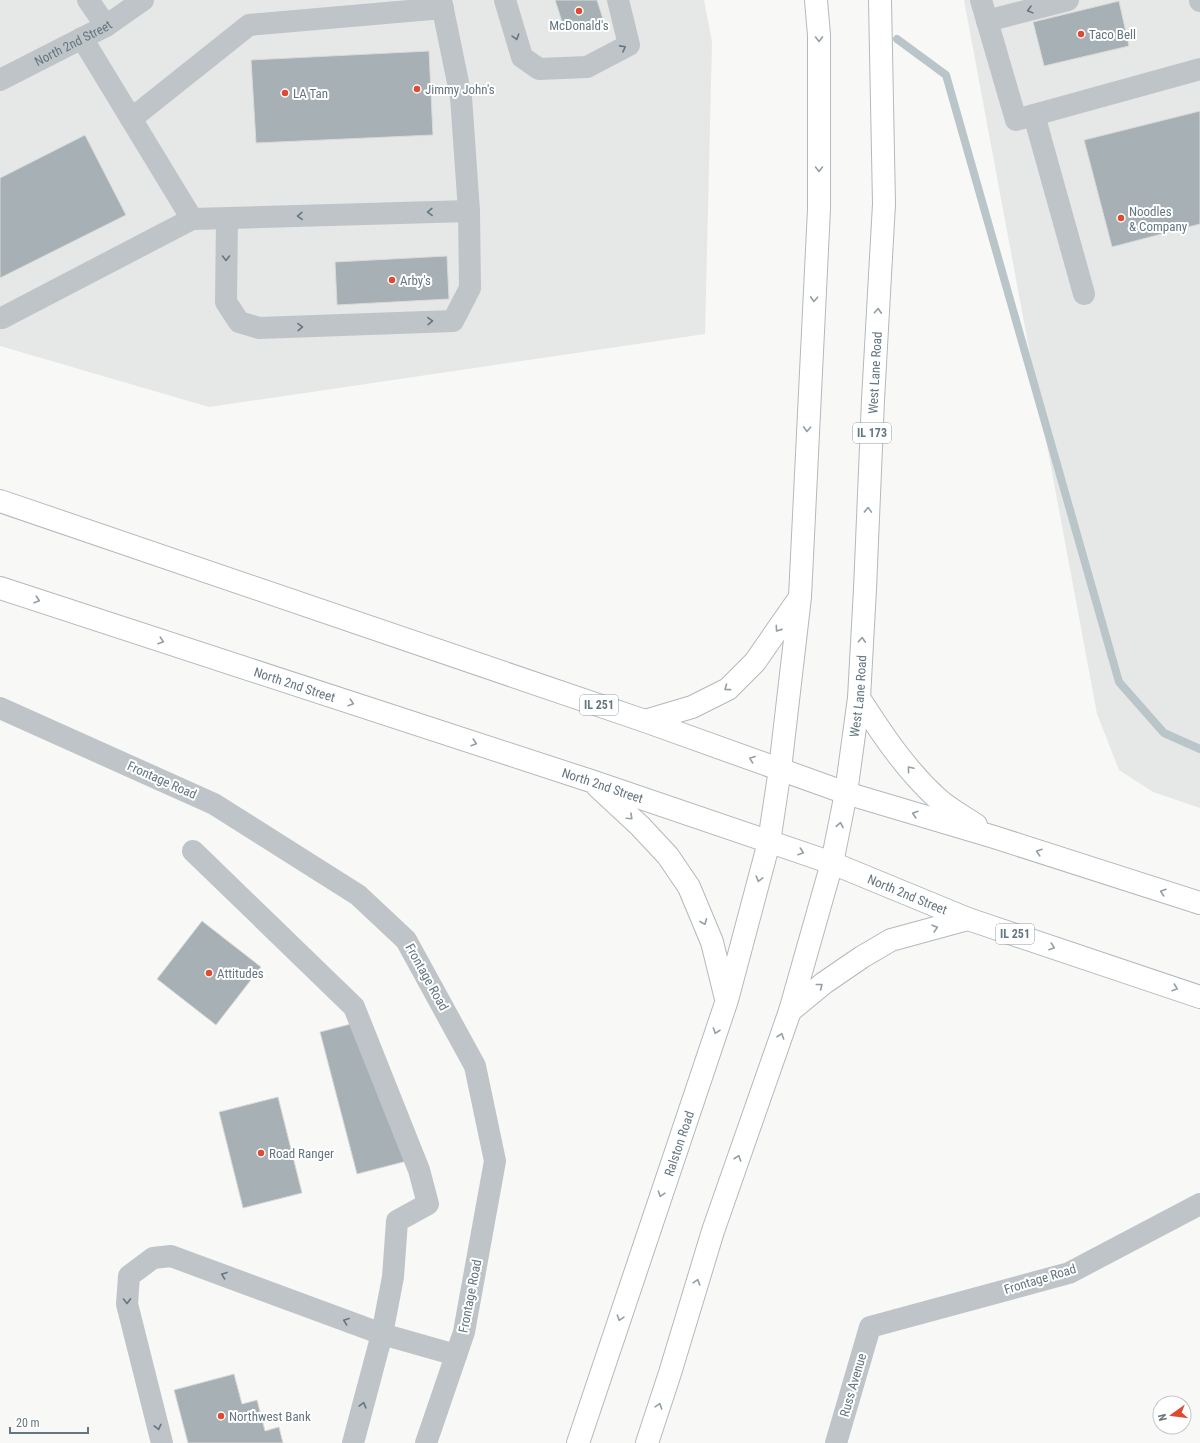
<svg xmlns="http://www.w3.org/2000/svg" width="1200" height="1443" viewBox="0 0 1200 1443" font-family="'Roboto Condensed',sans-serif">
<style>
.built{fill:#e6e8e7}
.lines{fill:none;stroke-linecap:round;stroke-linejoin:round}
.stream{stroke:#b9c5c9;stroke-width:8}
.building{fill:#a6b0b5;stroke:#dadad8}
.major-casing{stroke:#b3b9bc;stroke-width:24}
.minor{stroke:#bfc4c8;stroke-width:22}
.major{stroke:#fff;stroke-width:22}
.oneway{stroke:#647680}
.oneway2{stroke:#929fa6}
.poi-dot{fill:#de4b30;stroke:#fff;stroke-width:1.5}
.labels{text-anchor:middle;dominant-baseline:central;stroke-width:4;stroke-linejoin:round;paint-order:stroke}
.shield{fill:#fff;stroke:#929fa6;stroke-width:1}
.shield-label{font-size:12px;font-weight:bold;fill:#647680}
.poi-label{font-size:13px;fill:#647680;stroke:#fff;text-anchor:start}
.street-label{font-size:13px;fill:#647680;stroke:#fff}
</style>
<rect width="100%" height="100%" fill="#f8f8f6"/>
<g class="built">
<path d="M 0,0 L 704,0 L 712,42 L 705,334 L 209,407 L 0,346 Z"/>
<path d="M 964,0 L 1200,0 L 1200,808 L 1153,792 L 1119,770 L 1097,714 Z"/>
</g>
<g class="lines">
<path class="stream" d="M 897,39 L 946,75 L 1119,682 L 1164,733 L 1200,749"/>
</g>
<g class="building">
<path d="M 555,0 L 597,0 L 604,22 L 589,26 L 587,22 L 564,28 Z"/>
<path d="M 1119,1 L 1129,46 L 1044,66 L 1033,22 Z"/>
<path d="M 429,51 L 433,135 L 256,143 L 251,60 Z"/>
<path d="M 1200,111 L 1200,224 L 1112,247 L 1084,140 Z"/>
<path d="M 85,135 L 126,215 L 0,278 L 0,178 Z"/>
<path d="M 447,256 L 449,299 L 337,305 L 335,262 Z"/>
<path d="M 202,921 L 261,967 L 216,1025 L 157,979 Z"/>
<path d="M 370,1019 L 407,1161 L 357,1174 L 320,1032 Z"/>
<path d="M 278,1097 L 302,1193 L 243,1208 L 219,1112 Z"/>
<path d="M 234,1374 L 242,1404 L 257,1400 L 265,1431 L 279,1427 L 283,1443 L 188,1443 L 174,1390 Z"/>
</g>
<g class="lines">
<defs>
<g id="major">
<path d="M 0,501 L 645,721 L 846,793 L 994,837 L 1200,903"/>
<path id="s2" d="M 0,588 L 591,781 L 832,863 L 968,919 L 1200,997"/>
<path d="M 859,698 C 882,734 906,770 938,799 C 949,809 964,817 976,825"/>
<path d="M 645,721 L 692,707 L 728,689 L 755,662 L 798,600"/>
<path d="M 598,787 L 640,826 L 668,856 L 689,887 L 712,942 L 726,999"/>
<path d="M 790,1011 L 824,983 L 862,957 L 891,940 L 968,919"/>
<path id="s3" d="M 578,1443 L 727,1000 L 769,842 L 780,769 L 800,597 L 819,209 L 819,35 L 816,0"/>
<path id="s4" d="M 647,1443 L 670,1373 L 713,1231 L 790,1011 L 832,863 L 846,793 L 859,698 L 865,589 L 873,400 L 884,204 L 880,0"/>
</g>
</defs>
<use href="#major" class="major-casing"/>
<g class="minor">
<path d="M 88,0 L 106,26"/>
<path d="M 505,0 L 522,57 L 539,69 L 587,67 L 629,45 L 618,0"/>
<path d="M 981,0 L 1016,120 L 1200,69"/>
<path d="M 1200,0 L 1200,1"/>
<path d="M 987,21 L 1068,0"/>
<path d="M 82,38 L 192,219"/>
<path id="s1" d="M 0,80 L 106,26 L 143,0"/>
<path d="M 1034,115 L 1084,294"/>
<path d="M 131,119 L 249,25 L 443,8"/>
<path d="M 227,219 L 226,302 L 239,322 L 259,328 L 453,321 L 470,288 L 469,211 L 461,97 L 441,0"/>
<path d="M 0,318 L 2,318 L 192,219 L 469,211"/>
<path d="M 0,708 L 214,804 L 358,895 L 406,940 L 475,1066 L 495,1161 L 464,1332 L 426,1443"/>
<path d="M 193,851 L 354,1007 L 419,1170 L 428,1204 L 397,1221 L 393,1277 L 382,1334 L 353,1443"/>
<path d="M 162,1443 L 127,1304 L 129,1276 L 153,1258 L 171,1256 L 382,1334 L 456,1355"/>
<path d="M 836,1443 L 870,1327 L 1069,1273 L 1200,1204"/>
</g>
<use href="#major" class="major"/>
</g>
<defs><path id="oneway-chevron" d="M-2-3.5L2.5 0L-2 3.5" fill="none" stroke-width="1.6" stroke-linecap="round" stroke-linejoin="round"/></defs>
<g class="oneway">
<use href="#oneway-chevron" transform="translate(1030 10) rotate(165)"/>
<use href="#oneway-chevron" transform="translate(516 37) rotate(73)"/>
<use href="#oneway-chevron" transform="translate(623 48) rotate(-28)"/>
<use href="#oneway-chevron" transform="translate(430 212) rotate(178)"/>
<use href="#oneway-chevron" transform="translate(300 216) rotate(178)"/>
<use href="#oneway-chevron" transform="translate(226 258) rotate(90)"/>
<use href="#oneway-chevron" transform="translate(430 321) rotate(-2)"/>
<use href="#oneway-chevron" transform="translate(300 327) rotate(-2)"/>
<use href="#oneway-chevron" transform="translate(224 1275) rotate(-160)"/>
<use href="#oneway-chevron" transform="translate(127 1301) rotate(89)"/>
<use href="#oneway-chevron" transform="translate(346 1321) rotate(-160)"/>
<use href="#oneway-chevron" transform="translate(363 1405) rotate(-75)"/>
<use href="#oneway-chevron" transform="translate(158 1427) rotate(76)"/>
</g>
<g class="oneway2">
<use href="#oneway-chevron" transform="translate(819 39) rotate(89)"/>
<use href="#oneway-chevron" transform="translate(819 169) rotate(90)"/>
<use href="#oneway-chevron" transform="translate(814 299) rotate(93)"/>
<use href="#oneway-chevron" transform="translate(878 311) rotate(-87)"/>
<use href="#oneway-chevron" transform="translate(807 429) rotate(93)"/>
<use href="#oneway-chevron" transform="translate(868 510) rotate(-88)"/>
<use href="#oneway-chevron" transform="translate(37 600) rotate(18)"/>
<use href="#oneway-chevron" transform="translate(778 629) rotate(125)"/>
<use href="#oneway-chevron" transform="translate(862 640) rotate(-87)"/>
<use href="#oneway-chevron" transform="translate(161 641) rotate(18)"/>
<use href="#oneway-chevron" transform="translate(727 688) rotate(144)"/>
<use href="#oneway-chevron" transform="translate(351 703) rotate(18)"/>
<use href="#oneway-chevron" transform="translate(474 743) rotate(18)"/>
<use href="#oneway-chevron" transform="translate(752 759) rotate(-160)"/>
<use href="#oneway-chevron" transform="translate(910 769) rotate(-130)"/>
<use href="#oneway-chevron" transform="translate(915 814) rotate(-163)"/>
<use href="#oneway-chevron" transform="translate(630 817) rotate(43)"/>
<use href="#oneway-chevron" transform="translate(840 825) rotate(-79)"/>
<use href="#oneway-chevron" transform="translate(801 852) rotate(19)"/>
<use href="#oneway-chevron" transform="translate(1039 852) rotate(-162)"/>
<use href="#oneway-chevron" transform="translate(759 879) rotate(105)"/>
<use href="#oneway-chevron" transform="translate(1163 892) rotate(-162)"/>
<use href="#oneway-chevron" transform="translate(704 922) rotate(68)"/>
<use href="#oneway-chevron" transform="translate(935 928) rotate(-16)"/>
<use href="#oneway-chevron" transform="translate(1052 947) rotate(19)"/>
<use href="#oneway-chevron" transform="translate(820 986) rotate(-38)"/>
<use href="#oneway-chevron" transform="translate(1175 988) rotate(19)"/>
<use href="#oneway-chevron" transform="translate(716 1031) rotate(109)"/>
<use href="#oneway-chevron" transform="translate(781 1036) rotate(-71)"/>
<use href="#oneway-chevron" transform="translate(738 1158) rotate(-71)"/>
<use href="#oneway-chevron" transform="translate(661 1194) rotate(108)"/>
<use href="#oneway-chevron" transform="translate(697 1282) rotate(-73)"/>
<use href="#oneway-chevron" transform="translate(620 1318) rotate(108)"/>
<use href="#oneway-chevron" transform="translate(659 1406) rotate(-72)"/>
</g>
<g class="poi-dot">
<circle cx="579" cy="11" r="4"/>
<circle cx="1081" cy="34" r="4"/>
<circle cx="417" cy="89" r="4"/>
<circle cx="285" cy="93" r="4"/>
<circle cx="1121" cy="218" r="4"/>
<circle cx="392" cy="280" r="4"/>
<circle cx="209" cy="973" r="4"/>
<circle cx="261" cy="1153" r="4"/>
<circle cx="221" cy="1416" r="4"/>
</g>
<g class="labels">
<g class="shield">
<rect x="853" y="423" width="38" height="20" rx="3"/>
<rect x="580" y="695" width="38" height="20" rx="3"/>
<rect x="996" y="924" width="38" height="20" rx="3"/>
</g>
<g class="shield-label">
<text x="872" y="433">IL 173</text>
<text x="599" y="705">IL 251</text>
<text x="1015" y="934">IL 251</text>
</g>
<g class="poi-label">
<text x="579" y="25" text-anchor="middle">McDonald's</text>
<text x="1089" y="34">Taco Bell</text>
<text x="425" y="89">Jimmy John's</text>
<text x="293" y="93">LA Tan</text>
<text x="1129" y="211">Noodles<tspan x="1129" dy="15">&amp; Company</tspan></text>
<text x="400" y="280">Arby's</text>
<text x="217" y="973">Attitudes</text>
<text x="269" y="1153">Road Ranger</text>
<text x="229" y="1416">Northwest Bank</text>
</g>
<g class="street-label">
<text stroke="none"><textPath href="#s1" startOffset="82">North 2nd Street</textPath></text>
<text stroke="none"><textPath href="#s4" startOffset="1102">West Lane Road</textPath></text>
<text stroke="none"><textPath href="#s2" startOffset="310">North 2nd Street</textPath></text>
<text stroke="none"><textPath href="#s4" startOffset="778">West Lane Road</textPath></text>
<text transform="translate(162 780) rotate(24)">Frontage Road</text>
<text stroke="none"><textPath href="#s2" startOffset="634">North 2nd Street</textPath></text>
<text stroke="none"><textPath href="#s2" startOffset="958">North 2nd Street</textPath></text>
<text transform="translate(427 977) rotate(61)">Frontage Road</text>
<text stroke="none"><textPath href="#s3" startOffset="316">Ralston Road</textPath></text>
<text transform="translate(1040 1279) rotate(-17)">Frontage Road</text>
<text transform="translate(470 1296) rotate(-79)">Frontage Road</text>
<text transform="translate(853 1385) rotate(-74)">Russ Avenue</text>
</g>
</g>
<g transform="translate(1172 1415) rotate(256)"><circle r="19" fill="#ffffff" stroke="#c1c8cc"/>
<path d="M0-3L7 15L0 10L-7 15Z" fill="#de4b30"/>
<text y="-6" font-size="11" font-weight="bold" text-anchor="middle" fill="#647680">N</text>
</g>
<path d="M10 1427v6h78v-6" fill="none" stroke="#647680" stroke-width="2"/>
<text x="16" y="1427" font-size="12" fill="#647680" stroke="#ffffff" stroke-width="3" paint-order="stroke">20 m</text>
</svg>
